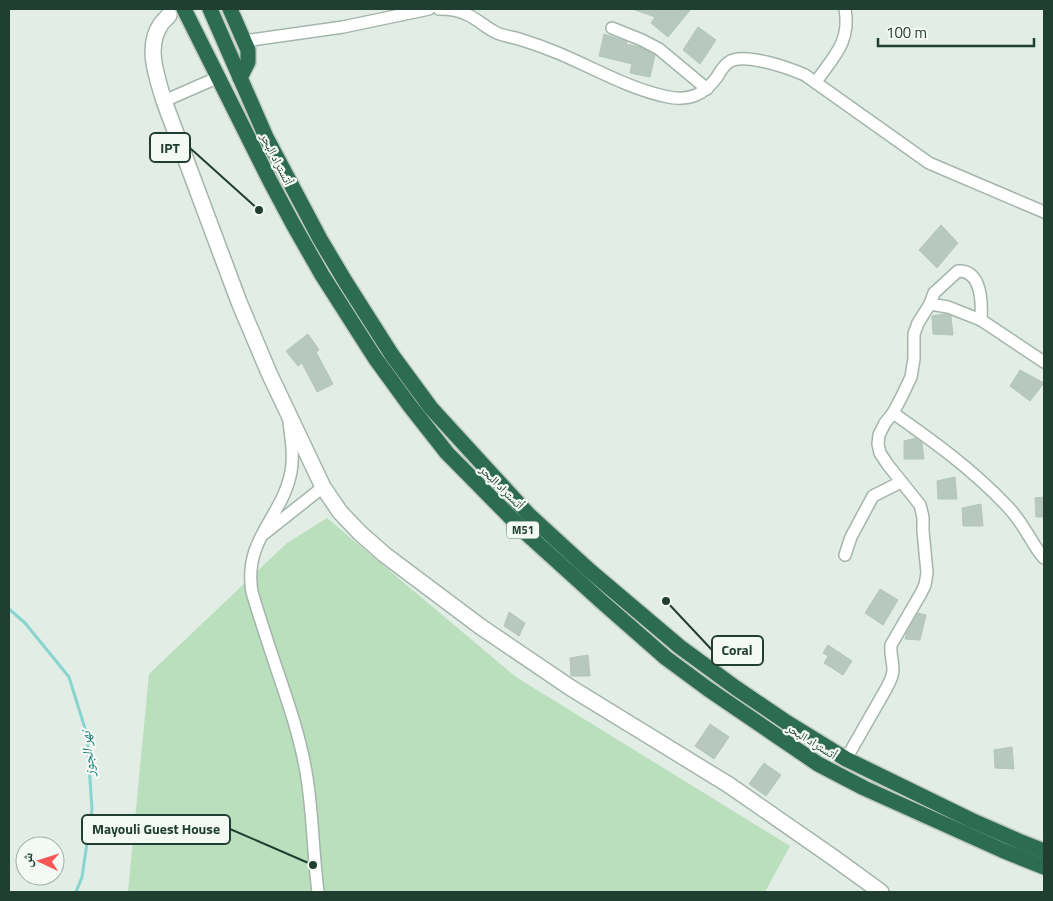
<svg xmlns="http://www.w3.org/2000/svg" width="1053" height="901" viewBox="0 0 1053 901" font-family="'Titillium Web','Noto Naskh Arabic',sans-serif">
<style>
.green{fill:#badfbc}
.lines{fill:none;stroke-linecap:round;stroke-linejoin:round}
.stream{stroke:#88d4ce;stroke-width:3}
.building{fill:#b7c8be;stroke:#b4c7bb}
.minor-casing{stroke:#a4b5ac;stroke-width:14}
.tertiary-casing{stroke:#a4b5ac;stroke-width:18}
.motorway-casing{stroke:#c1c9c5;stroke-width:18}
.minor{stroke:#fff;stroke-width:11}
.tertiary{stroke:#fff;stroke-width:15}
.motorway{stroke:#2c6c50;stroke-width:15}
.labels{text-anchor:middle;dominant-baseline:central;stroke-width:4.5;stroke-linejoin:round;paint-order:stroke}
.shield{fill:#f3f9f5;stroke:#60776b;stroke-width:1}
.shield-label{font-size:11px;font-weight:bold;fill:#213f30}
.street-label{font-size:12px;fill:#213f30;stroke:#f3f9f5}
.water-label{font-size:14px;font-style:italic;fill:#197d76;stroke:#f3f9f5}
.leader{fill:none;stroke:#213f30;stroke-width:2}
.callout-dot{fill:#213f30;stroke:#f3f9f5;stroke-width:2}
.callout{fill:#f3f9f5;stroke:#213f30;stroke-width:2}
.callout-label{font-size:14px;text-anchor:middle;font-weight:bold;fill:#213f30}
</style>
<rect width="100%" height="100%" fill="#e2ede6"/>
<path class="green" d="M 327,518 L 516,677 L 790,846 L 765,892 L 128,892 L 149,674 L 287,543 Z"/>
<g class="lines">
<path class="stream" d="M 9,609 L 25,623 L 69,677 L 87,735 L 92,809 L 82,877 L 76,892"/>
</g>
<g class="building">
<path d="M 635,9 L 691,9 L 668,37 L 651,23 L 655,17 L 635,10 Z"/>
<path d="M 698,27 L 716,40 L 700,64 L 683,50 Z"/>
<path d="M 604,34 L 627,42 L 626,44 L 640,47 L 655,55 L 650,77 L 630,73 L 632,64 L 599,56 Z"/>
<path d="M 941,225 L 958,243 L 937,268 L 919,250 Z"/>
<path d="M 944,314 L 951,316 L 953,335 L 933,334 L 932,316 Z"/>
<path d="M 308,334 L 319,350 L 316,352 L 333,384 L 317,392 L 302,363 L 298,366 L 286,351 Z"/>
<path d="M 1020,370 L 1044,383 L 1030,401 L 1010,386 Z"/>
<path d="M 916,438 L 922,443 L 924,459 L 904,459 L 904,441 Z"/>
<path d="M 955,477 L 957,499 L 938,499 L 937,481 Z"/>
<path d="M 1044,497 L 1044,517 L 1036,517 L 1035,498 Z"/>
<path d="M 981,504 L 983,526 L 963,526 L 962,508 Z"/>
<path d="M 880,589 L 898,600 L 883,625 L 865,613 Z"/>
<path d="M 509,612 L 525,623 L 519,636 L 504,626 Z"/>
<path d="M 918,613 L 926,615 L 920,640 L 905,639 L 907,632 Z"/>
<path d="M 828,645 L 852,661 L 843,675 L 824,663 L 828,656 L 823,653 Z"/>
<path d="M 588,655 L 590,676 L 571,676 L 570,658 Z"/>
<path d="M 710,724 L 729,737 L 714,759 L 695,746 Z"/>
<path d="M 1012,747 L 1014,769 L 995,768 L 994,750 Z"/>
<path d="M 764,763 L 781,775 L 766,796 L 749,784 Z"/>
</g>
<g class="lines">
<defs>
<g id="minor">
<path d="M 439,9 C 449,9 459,10 468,15 C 479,20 486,28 497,33 C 504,36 512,37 519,39 C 532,43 546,48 558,53 C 594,68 629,89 668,97 C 689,101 704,95 717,77 C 720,72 723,66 729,62 C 744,52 789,68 805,75 L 929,163 L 1044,212"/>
<path d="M 612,28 L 642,40 L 659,49 L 707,89"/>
<path d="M 244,41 L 343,27 L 429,9"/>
<path d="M 816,82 C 833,57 851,42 845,9"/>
<path d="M 164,101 L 219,77"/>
<path d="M 930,304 L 934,293 L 958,271 C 982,270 982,303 981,320"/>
<path d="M 893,413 C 933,441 972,469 1006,505 C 1014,513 1021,523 1027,533 C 1033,542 1037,551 1044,558"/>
<path d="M 289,422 C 291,439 294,455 291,472 C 282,518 243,539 252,592 C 259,616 267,640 275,664 C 288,702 301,739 307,778 C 313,816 313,854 318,892"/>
<path d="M 265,533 L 323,487"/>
<path d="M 845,555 L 851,537 L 873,496 L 901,482"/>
<path d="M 846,759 L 886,689 C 889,683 893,677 893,670 C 893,661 890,654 891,645 L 920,595 L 925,585 L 927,573 L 923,531 L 923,517 L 920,505 L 888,465 L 880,453 L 878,444 L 879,435 L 885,423 L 893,413 L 902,396 L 911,377 L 914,359 L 914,334 L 918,323 L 930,304 L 948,307 L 981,320 L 1044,362"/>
</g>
<path id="tertiary" d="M 169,15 C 167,18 163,21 161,24 C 145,47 157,77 164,101 L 239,302 L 269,373 L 323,487 L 340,512 L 360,533 L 385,555 L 481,627 L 571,688 L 729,785 L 834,858 L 881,892"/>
<g id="motorway">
<path d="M 184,9 L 270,181 L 293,224 L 322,275 L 375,358 L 410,406 L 447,453 L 527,534 L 601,601 L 666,658 L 708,689 L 818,764 L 864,788 L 1004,851 L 1044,867"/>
<path d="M 210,9 L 266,137 L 320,239 L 345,281 L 392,355 L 431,408 L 529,515 L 589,570 L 680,647 L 736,688 L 786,722 L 846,759 L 971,820 L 1021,842 L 1044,851"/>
<path d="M 230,9 L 248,50 L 248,62 L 240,78"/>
</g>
</defs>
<use href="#minor" class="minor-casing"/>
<use href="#tertiary" class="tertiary-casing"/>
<use href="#motorway" class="motorway-casing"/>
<use href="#minor" class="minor"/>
<use href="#tertiary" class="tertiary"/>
<use href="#motorway" class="motorway"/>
</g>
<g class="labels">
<rect class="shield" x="507" y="521.5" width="32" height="17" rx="4"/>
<g class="shield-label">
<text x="523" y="530">M51</text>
</g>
<g class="street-label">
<text transform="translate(277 159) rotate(63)">أتستراد البحر</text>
<text transform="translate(502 487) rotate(45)">أتستراد البحر</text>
<text transform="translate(812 741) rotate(32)">أتستراد البحر</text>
</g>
<g class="water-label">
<text transform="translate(87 754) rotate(-96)">نهر الجوز</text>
</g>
</g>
<path class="leader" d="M259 210L190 148M666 601L712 650M313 865L230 829"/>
<g class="callout-dot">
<circle cx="259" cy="210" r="5"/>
<circle cx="666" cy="601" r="5"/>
<circle cx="313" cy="865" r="5"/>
</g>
<g class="callout">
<rect x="150" y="133" width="40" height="29" rx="5"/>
<rect x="712" y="636" width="51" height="29" rx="5"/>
<rect x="82" y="815" width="148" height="29" rx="5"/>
</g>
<g class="callout-label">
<text x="170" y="153">IPT</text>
<text x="737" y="655">Coral</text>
<text x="156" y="834">Mayouli Guest House</text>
</g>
<rect width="1053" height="901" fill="none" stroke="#213f30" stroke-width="20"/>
<g transform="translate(40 861) rotate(274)"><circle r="24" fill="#f3f9f5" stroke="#9fafa6"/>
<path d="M0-4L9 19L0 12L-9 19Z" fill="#f75756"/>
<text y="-8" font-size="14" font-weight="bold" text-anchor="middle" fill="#213f30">ش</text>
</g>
<path d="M878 38v8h156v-8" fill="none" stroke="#213f30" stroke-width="2.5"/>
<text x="886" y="38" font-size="15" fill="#213f30" stroke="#f3f9f5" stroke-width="4" paint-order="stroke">100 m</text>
</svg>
